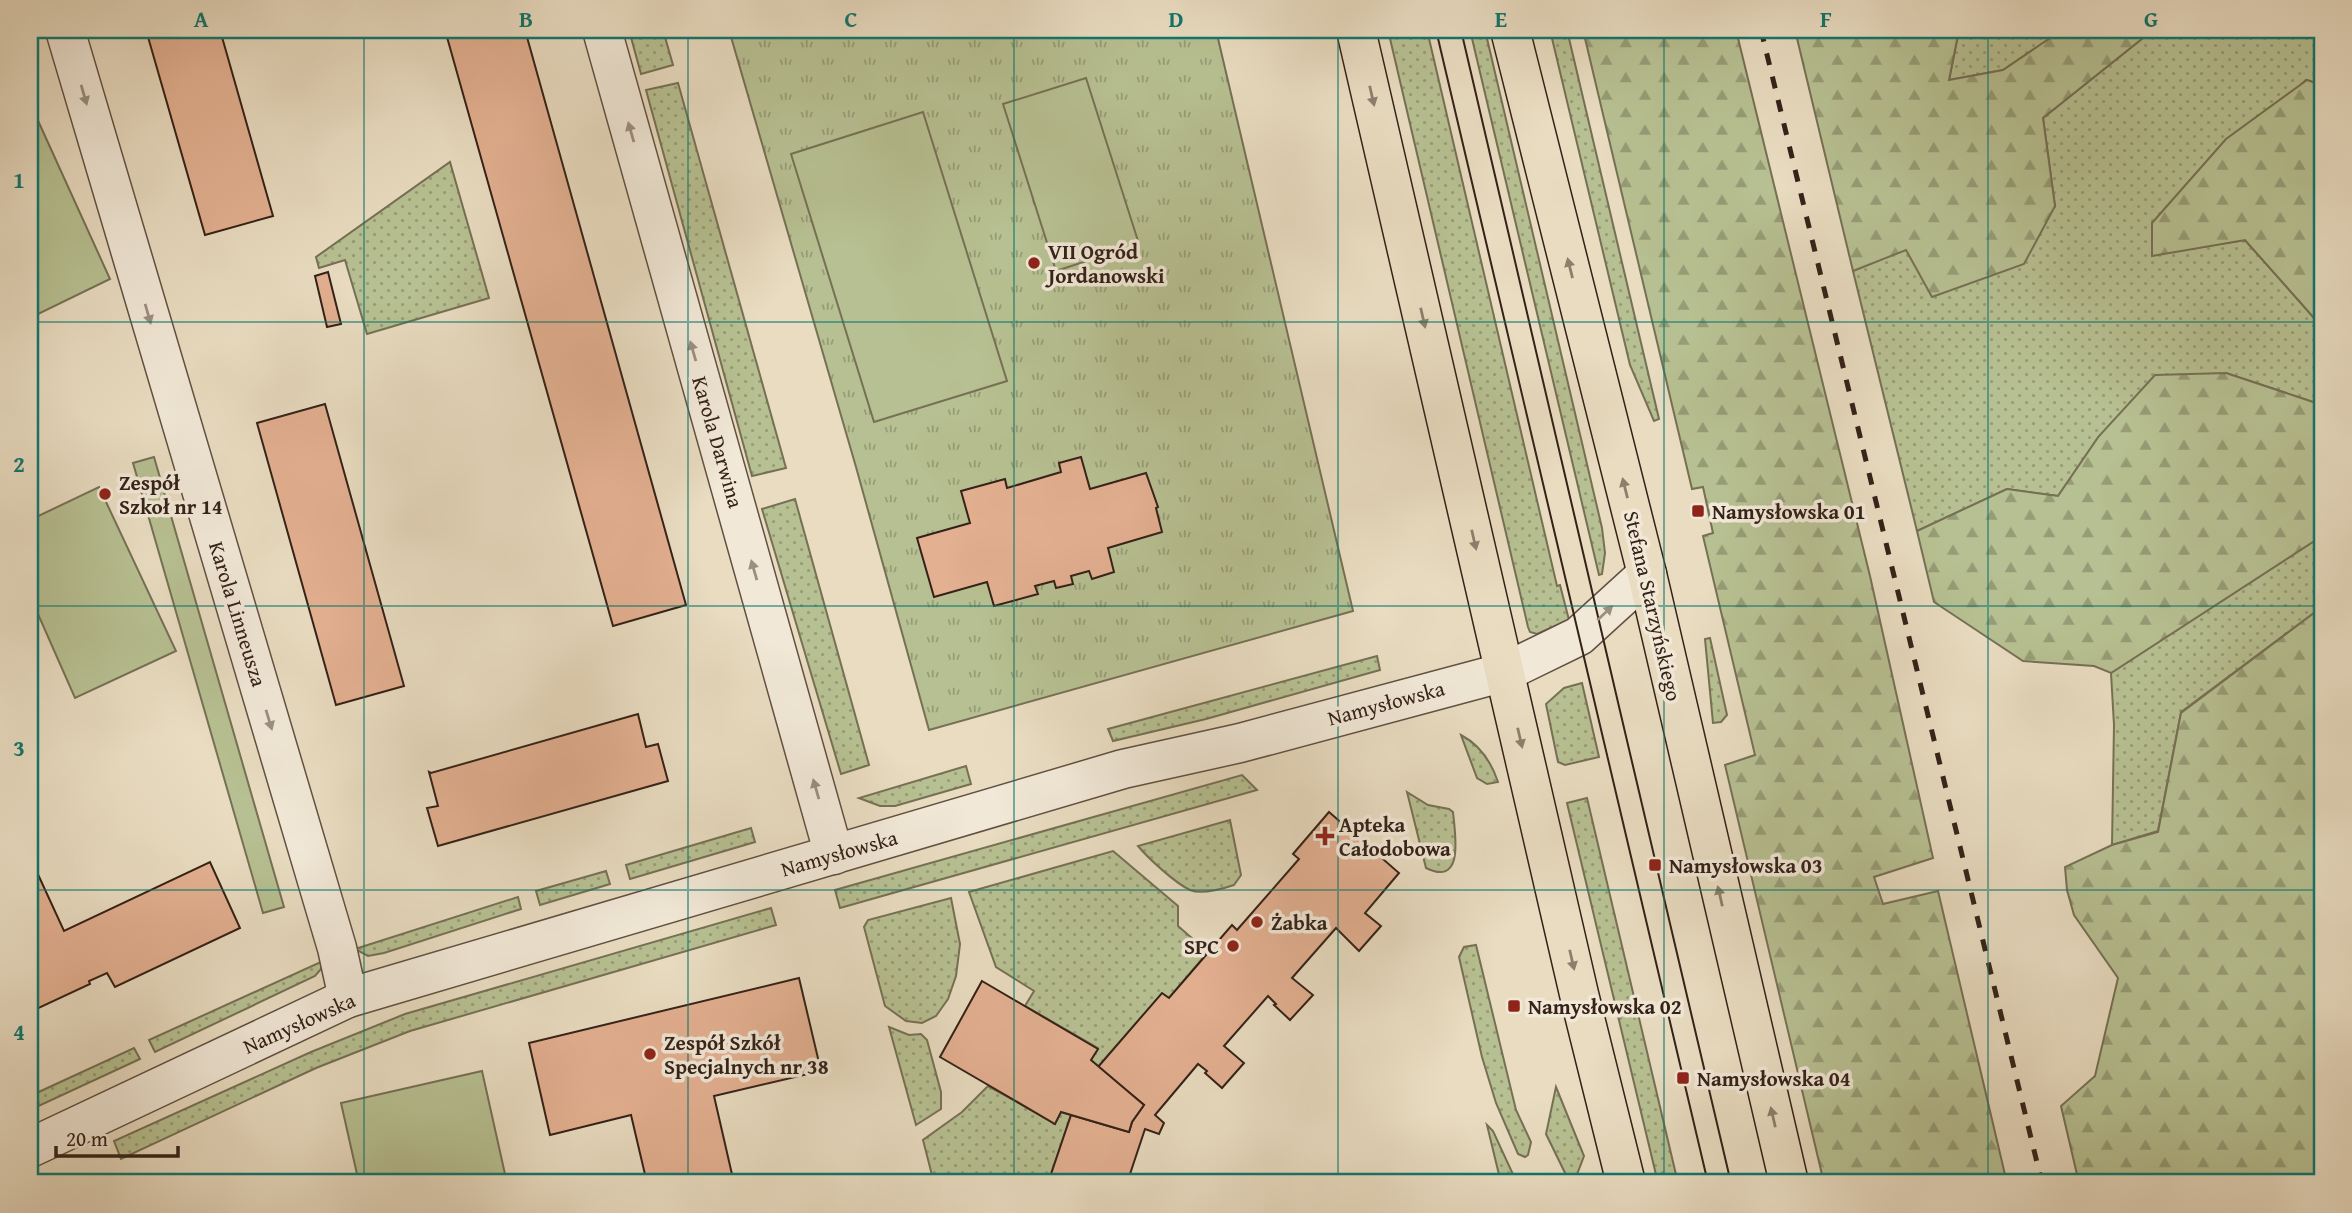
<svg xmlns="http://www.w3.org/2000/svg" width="2352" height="1213" viewBox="0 0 2352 1213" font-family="'Gentium Book Plus',serif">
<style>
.grass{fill:url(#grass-dots);stroke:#767055;stroke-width:2}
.forest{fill:url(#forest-firs);stroke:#767055;stroke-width:2}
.park{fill:url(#park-tufts);stroke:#767055;stroke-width:2}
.pitch{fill:#b7c092;stroke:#767055;stroke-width:2}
.building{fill:#e3b091;stroke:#342118;stroke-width:2}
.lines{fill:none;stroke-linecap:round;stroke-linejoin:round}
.minor-casing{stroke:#615042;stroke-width:41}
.major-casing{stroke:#342118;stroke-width:41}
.minor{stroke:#f1e8d7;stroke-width:38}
.major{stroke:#e9dcc1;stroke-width:38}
.tram{stroke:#342118;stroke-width:2}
.rail{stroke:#342118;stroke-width:5;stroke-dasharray:12 12;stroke-linecap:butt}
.oneway{fill:#9c8e81}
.oneway2{fill:#8e7e6c}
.grid{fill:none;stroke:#0f766e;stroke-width:2;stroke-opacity:0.55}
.poi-dot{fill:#8f2418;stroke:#f1e8d7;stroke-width:2.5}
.labels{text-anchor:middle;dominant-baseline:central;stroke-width:7;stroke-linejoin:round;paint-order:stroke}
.poi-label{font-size:21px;font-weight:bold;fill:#342118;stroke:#f1e8d7;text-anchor:start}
.street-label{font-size:21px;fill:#342118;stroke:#f1e8d7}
.neatline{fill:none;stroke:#0f766e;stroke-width:2.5}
.grid-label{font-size:23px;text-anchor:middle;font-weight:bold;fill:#0f766e}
</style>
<defs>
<pattern id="grass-dots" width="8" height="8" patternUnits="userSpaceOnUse" patternTransform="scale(1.75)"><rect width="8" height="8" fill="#b7c092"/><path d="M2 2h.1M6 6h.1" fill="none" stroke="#969c76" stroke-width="1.8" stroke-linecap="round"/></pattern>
<pattern id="forest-firs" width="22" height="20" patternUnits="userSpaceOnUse" patternTransform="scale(1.75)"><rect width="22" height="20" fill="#b7c092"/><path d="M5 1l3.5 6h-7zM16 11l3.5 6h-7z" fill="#969c76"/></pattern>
<pattern id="park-tufts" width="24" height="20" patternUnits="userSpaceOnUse" patternTransform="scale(1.75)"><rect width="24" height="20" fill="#b7c092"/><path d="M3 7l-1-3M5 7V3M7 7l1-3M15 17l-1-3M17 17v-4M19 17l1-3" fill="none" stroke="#969c76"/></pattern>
</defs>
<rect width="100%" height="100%" fill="#e9dcc1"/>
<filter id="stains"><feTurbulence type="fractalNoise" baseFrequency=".00286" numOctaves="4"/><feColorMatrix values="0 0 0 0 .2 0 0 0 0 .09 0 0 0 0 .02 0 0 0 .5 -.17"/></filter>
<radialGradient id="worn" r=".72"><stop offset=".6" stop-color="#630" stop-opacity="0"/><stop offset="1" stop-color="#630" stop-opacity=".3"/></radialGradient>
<g class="grass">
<path d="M 629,30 L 663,30 L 673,65 L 641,74 Z"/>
<path d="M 1388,30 L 1427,30 L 1557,586 L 1560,585 L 1569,620 L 1537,634 L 1530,632 L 1528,627 Z"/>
<path d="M 1470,30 L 1485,30 L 1602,528 L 1605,553 L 1602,574 L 1599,575 Z"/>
<path d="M 1550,30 L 1567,30 L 1659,419 L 1654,421 L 1630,365 Z"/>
<path d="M 1959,30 L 2062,30 L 2003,70 L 1949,80 Z"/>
<path d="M 2153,30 L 2322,30 L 2322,85 L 2306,80 L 2152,223 L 2152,255 L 2245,240 L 2322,327 L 2322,405 L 2226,373 L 2099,436 L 2058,496 L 2007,489 L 1917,531 L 1853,271 L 1906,249 L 2055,206 L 2043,118 Z"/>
<path d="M 678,83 L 786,468 L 752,476 L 646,90 Z"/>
<path d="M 450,162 L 489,298 L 367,334 L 345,260 L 319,268 L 316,257 Z"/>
<path d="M 795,499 L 869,765 L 841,774 L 762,509 Z"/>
<path d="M 2322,536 L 2322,607 L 2181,712 L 2158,831 L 2112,845 L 2114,725 L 2111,673 Z"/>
<path d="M 1710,638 L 1727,715 L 1721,722 L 1713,723 L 1705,639 Z"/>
<path d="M 1377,656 L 1380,670 L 1206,719 L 1113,741 L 1108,729 Z"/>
<path d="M 1582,683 L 1599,757 L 1565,765 L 1558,762 L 1546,704 L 1564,688 Z"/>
<path d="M 1461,735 C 1480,745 1491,761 1498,782 L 1487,784 L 1477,778 Z"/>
<path d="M 966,766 L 971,784 L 895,806 L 880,806 L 859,798 Z"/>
<path d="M 1242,775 L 1257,790 L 840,908 L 835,890 Z"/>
<path d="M 1407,792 L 1428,805 L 1449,809 L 1453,812 C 1455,834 1465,887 1426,868 Z"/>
<path d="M 1587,798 L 1678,1183 L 1658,1183 L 1567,803 Z"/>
<path d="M 1230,820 L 1241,875 L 1234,885 C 1222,889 1202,895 1190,890 C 1175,883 1148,858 1138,846 Z"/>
<path d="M 751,828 L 755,842 L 630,879 L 626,865 Z"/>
<path d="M 1113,851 L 1178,906 L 1178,926 L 1208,952 L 1169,998 L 1162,994 L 1098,1067 L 1091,1060 L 1098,1048 L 1025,1006 L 1034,991 L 996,967 L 969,892 Z"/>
<path d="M 606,871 L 610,884 L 540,905 L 536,891 Z"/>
<path d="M 518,897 L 521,909 L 384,953 L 368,956 L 355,949 Z"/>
<path d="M 951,898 L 960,944 L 956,976 L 948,999 L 936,1016 L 922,1023 L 906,1021 L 885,1006 L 864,927 L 868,920 Z"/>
<path d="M 771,908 L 776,925 L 410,1031 L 316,1068 L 121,1159 L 114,1141 L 311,1052 L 405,1014 Z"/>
<path d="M 1476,945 L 1516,1110 L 1531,1142 L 1528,1155 L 1525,1157 L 1518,1154 L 1496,1103 L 1482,1057 L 1459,957 L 1464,947 Z"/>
<path d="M 323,961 L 321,969 L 315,976 L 155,1052 L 149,1040 Z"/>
<path d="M 889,1027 L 909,1035 L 921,1034 L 927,1040 L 941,1092 L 941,1109 L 916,1125 Z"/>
<path d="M 134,1048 L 140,1059 L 30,1110 L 30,1096 Z"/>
<path d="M 988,1086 L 1055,1123 L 1061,1112 L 1071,1115 L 1048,1183 L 934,1183 L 923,1140 L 962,1112 Z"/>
<path d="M 1556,1087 L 1584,1156 L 1576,1177 L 1568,1179 L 1546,1134 Z"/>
<path d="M 1487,1125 L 1493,1131 L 1517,1183 L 1501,1183 Z"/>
</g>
<g class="forest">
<path d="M 1583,30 L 1736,30 L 1870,576 L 1933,858 L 1874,877 L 1883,904 L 1938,891 L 2007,1183 L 1824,1183 L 1725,765 L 1755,755 L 1703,536 L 1713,533 L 1703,487 L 1692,489 Z"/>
<path d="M 1795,30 L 1959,30 L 1949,80 L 2003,70 L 2062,30 L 2153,30 L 2043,118 L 2055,206 L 2024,264 L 1932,297 L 1906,250 L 1853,271 Z"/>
<path d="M 2307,80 L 2322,85 L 2322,327 L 2245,240 L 2152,256 L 2152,223 L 2226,139 Z"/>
<path d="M 2226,373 L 2322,405 L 2322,536 L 2111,673 L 2094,666 L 2023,661 L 1934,602 L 1917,531 L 2007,489 L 2058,496 L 2099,436 L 2155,375 Z"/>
<path d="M 2322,607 L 2322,1183 L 2079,1183 L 2061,1106 L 2095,1076 L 2118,978 L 2074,915 L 2067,890 L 2065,867 L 2112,845 L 2158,832 L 2181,713 Z"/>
</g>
<path class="park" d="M 729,30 L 1216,30 L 1353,611 L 929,730 L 856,467 Z"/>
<g class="pitch">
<path d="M 1086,78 L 1139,244 L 1056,271 L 1003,104 Z"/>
<path d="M 30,103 L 110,279 L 30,318 Z"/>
<path d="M 923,112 L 1007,381 L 874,422 L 791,154 Z"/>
<path d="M 154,457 L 284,907 L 263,913 L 133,463 Z"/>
<path d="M 99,487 L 176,651 L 75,698 L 30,596 L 30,520 Z"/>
<path d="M 482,1071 L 507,1183 L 359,1183 L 341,1103 Z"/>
</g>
<g class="building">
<path d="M 146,30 L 220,30 L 273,216 L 205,235 Z"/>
<path d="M 445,30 L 525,30 L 686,605 L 613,626 Z"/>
<path d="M 328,272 L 341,324 L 327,327 L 315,276 Z"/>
<path d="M 325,404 L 404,686 L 336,705 L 257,423 Z"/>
<path d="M 1081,457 L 1090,489 L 1146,473 L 1158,507 L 1156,508 L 1162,532 L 1108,548 L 1114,572 L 1092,579 L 1089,571 L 1071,576 L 1073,584 L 1056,588 L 1054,581 L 1035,586 L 1038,594 L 994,606 L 987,582 L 934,597 L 917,538 L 970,523 L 961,491 L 1005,479 L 1007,488 L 1061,472 L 1059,463 Z"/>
<path d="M 638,714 L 646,747 L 658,744 L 668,781 L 438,846 L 427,808 L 438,806 L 429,772 L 431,773 Z"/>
<path d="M 1329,812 L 1399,873 L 1365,913 L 1381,926 L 1359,951 L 1336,928 L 1292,978 L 1313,995 L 1290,1020 L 1274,1005 L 1276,1004 L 1268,996 L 1224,1046 L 1244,1063 L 1222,1088 L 1205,1073 L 1207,1071 L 1198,1064 L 1155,1115 L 1164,1123 L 1159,1134 L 1145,1129 L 1127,1183 L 1048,1183 L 1071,1115 L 1129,1132 L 1132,1122 L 1144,1105 L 1098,1067 L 1162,993 L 1169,998 L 1232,925 L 1237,930 L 1299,859 L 1293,854 Z"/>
<path d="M 30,857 L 64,931 L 210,862 L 240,928 L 115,987 L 107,973 L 89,981 L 90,984 L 30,1012 Z"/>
<path d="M 799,978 L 821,1071 L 714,1096 L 734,1183 L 647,1183 L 631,1115 L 550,1135 L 529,1043 Z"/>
<path d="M 982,981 L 1098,1049 L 1091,1060 L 1144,1105 L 1132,1122 L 1129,1132 L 1061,1112 L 1055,1124 L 940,1057 Z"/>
<path d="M 846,1177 L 848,1183 L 820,1183 Z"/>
</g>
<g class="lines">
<defs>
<g id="minor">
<path d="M 65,30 L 337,948 L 348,998"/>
<path d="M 602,30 L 834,855"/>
<path d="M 30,1148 L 348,998 L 1123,769 L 1240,743 L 1505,672 L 1579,636 L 1647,574"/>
</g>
<g id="major">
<path d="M 1356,30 L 1579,994 L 1626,1183"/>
<path d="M 1510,30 L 1647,574 L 1789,1183"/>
</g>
</defs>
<use href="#minor" class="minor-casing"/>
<use href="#major" class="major-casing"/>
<use href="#minor" class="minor"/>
<use href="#major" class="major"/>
<g class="tram">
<path d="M 1436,30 L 1708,1183"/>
<path d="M 1461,30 C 1551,414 1640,799 1731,1183"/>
</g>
<path class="rail" d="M 1761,30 L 2042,1183"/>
</g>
<defs><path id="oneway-solid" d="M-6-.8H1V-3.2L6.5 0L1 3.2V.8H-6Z" transform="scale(1.75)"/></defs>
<g class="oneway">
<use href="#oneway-solid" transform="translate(84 95) rotate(74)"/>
<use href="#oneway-solid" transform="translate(631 132) rotate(-106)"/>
<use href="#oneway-solid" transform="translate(148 314) rotate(74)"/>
<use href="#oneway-solid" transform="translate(693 351) rotate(-106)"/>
<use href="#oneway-solid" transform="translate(754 570) rotate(-106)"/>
<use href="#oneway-solid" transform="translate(1605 613) rotate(-43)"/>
<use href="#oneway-solid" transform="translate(269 720) rotate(73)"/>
<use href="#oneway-solid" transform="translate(816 789) rotate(-106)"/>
</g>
<g class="oneway2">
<use href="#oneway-solid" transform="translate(1372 96) rotate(77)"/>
<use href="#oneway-solid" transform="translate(1570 268) rotate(-104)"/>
<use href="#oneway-solid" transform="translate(1423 318) rotate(77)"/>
<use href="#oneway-solid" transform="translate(1625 488) rotate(-104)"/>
<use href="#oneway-solid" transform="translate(1474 540) rotate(77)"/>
<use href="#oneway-solid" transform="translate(1520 738) rotate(77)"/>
<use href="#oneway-solid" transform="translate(1720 896) rotate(-103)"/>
<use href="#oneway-solid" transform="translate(1572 960) rotate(77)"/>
<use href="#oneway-solid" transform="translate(1773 1117) rotate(-103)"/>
</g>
<path class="grid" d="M 364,30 L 364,1183M 688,30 L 688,1183M 1014,30 L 1014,1183M 1338,30 L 1338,1183M 1664,30 L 1664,1183M 1988,30 L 1988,1183M 30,322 L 2322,322M 30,606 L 2322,606M 30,890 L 2322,890"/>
<g class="poi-dot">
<circle cx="1034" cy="263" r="7"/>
<circle cx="105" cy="494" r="7"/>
<rect x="1691" y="504" width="14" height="14" rx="3.5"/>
<path d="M1321.5 825.5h7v7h7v7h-7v7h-7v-7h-7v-7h7z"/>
<rect x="1648" y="858" width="14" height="14" rx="3.5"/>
<circle cx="1257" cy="922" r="7"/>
<circle cx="1233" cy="946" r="7"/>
<rect x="1507" y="999" width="14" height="14" rx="3.5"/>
<circle cx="650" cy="1054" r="7"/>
<rect x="1676" y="1071" width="14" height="14" rx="3.5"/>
</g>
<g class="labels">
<g class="poi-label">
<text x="1048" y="251">VII Ogród<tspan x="1048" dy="24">Jordanowski</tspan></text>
<text x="119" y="482">Zespół<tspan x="119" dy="24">Szkoł nr 14</tspan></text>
<text x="1712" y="511">Namysłowska 01</text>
<text x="1339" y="824">Apteka<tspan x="1339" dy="24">Całodobowa</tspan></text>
<text x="1669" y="865">Namysłowska 03</text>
<text x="1271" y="922">Żabka</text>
<text x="1219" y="946" text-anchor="end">SPC</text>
<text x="1528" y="1006">Namysłowska 02</text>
<text x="664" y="1042">Zespół Szkół<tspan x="664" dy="24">Specjalnych nr 38</tspan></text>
<text x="1697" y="1078">Namysłowska 04</text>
</g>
<g class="street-label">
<text transform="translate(718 442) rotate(74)">Karola Darwina</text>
<text transform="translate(1653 606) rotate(77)">Stefana Starzyńskiego</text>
<text transform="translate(238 614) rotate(73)">Karola Linneusza</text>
<text transform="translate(1386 703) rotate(-15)">Namysłowska</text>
<text transform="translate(839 853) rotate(-16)">Namysłowska</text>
<text transform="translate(299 1023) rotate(-24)">Namysłowska</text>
</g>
</g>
<rect width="2352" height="1213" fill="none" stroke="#e9dcc1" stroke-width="77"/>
<path d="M56 1146v10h122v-10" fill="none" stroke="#342118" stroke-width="3.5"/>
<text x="66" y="1146" font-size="21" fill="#342118" stroke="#f1e8d7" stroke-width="5" paint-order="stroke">20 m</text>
<rect x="38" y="38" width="2276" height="1136" class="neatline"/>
<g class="grid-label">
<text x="201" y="27">A</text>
<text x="526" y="27">B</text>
<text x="851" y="27">C</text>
<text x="1176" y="27">D</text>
<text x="1501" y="27">E</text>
<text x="1826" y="27">F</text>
<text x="2151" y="27">G</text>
<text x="19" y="188">1</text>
<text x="19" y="472">2</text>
<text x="19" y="756">3</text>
<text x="19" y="1040">4</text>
</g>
<rect width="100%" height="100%" filter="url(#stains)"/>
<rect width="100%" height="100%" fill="url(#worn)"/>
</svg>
